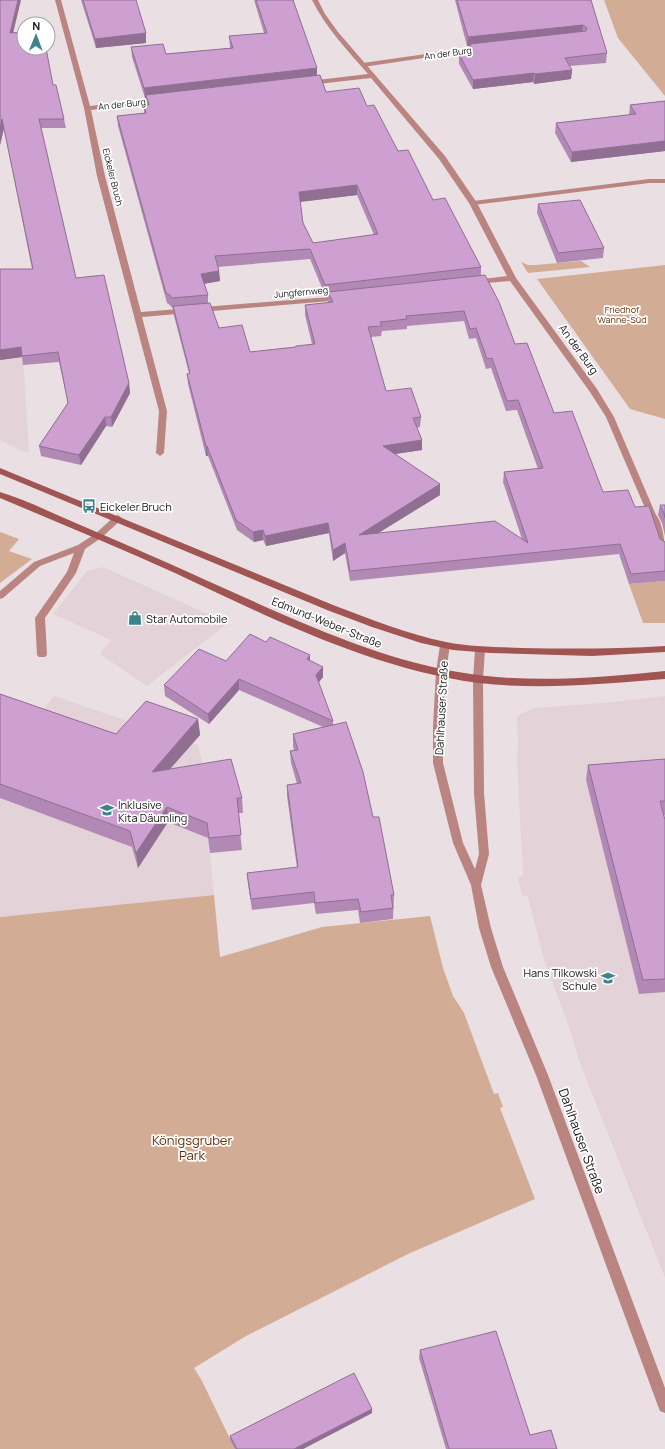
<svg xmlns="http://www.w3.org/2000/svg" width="665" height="1449" viewBox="0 0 665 1449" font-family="Manrope,sans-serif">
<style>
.built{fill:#e4d2d9}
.green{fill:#d2ac95}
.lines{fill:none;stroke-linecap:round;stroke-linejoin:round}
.service{fill:#ba8481;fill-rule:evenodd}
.minor{fill:#ba8481;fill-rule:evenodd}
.secondary{fill:#a05552;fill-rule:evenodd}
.wall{fill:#b189b4;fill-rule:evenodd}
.shaded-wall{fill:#906f92}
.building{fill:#ce9fd1;stroke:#906f92;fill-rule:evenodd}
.labels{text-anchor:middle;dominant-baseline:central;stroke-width:3.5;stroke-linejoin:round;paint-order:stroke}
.far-street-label{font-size:9px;fill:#191617;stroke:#fff}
.far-park-label{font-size:9px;fill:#642e00;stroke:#fff}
.street-label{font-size:11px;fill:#191617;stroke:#fff}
.poi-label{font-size:11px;fill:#191617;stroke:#fff;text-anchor:start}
.near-park-label{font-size:13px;fill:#642e00;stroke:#fff}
.near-street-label{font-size:13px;fill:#191617;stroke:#fff}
</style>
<rect width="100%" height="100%" fill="#eae0e4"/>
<g class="built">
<path d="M 0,279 L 23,357 L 29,453 L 20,450 L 0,440 Z"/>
<path d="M 103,567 L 228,623 L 147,686 L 100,654 L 111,640 L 53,614 L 87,571 Z"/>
<path d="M 0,696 L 42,711 L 54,696 L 198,745 L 215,816 L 206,817 L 214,895 L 0,917 Z"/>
<path d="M 665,696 L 665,1278 L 578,1058 L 572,1035 L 544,960 L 528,897 L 522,895 L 518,878 L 523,876 L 517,760 L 518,741 L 517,718 L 520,714 L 534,708 L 604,703 Z"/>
</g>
<g class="green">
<path d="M 604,0 L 665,0 L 665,96 L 618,38 Z"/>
<path d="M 581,261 L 590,267 L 528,273 L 521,262 L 528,265 L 535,265 Z"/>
<path d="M 665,265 L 665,419 L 630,409 L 537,279 Z"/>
<path d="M 0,532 L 19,539 L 9,551 L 32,559 L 0,583 Z"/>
<path d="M 665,581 L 665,623 L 643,623 L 629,584 Z"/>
<path d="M 214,895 L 220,957 L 322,927 L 430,916 L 443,968 L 453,996 L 464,1013 L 494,1094 L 498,1093 L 503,1107 L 500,1108 L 535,1199 L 408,1254 L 246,1336 L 194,1368 L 202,1381 L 235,1449 L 0,1449 L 0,917 Z"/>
</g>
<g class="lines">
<g class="service">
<path d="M 482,46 L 484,47 L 484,49 L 363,67 L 360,65 L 363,63 Z"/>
<path d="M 649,179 L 665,179 L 665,183 L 649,183 L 473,205 L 469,203 L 473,201 Z"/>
<path d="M 652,512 C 662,515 665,543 665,552 L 660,549 L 648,515 Z"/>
<path d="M 118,515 L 122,518 L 121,520 L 101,538 L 85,549 L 76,573 L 45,618 L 47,655 L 45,657 L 39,657 L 37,655 L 35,618 L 67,572 L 74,553 L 40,566 L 3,598 L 0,599 L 0,591 L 34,562 L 78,545 L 95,534 L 115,516 Z"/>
</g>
<g class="minor">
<path d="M 55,0 L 61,0 L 90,106 L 160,98 L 163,100 L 160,102 L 91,110 L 105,176 L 141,312 L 342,296 L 346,298 L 342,300 L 142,317 L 167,411 L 164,453 L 160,456 L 156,453 L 159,411 L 97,176 L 84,108 Z"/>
<path d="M 312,0 L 318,0 L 325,14 L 338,32 L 445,156 L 477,203 L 516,278 L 597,389 L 614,417 L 656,515 L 655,517 L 652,518 L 648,515 L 606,417 L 590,392 L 510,281 L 475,284 L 471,282 L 475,280 L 507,276 L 469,203 L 439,159 L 371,78 L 309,85 L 306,83 L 309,81 L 368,74 C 348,51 326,28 312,0 Z"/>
<path d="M 445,642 L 450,645 L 446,672 L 443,726 L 443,763 L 463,843 L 475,869 L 479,854 L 474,793 L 473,679 L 475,650 L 480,647 L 485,650 L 483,679 L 484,793 L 489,854 L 481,885 L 491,928 L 503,967 L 548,1075 L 665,1388 L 665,1413 L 660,1411 L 658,1406 L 536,1075 L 491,967 L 479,928 L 471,885 L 453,843 L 433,763 L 433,726 L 436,672 L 440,645 Z"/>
</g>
<g class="secondary">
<path d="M 0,468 L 333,605 C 370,619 407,634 446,642 C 471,647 497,647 522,648 C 570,649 617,649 665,646 L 665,652 L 592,656 L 490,653 L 453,650 L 421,643 L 372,627 L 327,610 L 0,474 Z"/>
<path d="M 0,492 C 27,500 58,516 85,527 C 152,555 218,586 284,615 C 340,639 398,662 458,672 C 526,684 596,678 665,671 L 665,679 C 603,684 540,690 479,683 C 372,669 271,618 175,573 C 117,547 59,523 0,498 Z"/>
</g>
</g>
<g class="wall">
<path d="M 0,0 L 14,33 L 53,85 L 64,119 L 66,128 L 41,128 L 76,278 L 129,383 L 130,393 L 112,427 L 106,426 L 81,465 L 41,456 L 39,446 L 68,403 L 59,362 L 23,365 L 22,357 L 0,360 L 32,269 L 4,128 L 0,145 Z"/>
<path d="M 81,0 L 136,0 L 146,43 L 96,48 Z"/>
<path d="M 254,0 L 293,0 L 317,76 L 326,92 L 367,106 L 398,151 L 433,200 L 481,267 L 481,276 L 515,344 L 554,413 L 603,492 L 635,507 L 660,539 L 665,542 L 665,581 L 629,584 L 619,554 L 350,581 L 345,553 L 333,561 L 329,533 L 266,546 L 263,540 L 254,542 L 237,530 L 208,456 L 206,456 L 188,384 L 187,374 L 189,373 L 174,316 L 173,308 L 172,308 L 171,306 L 167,303 L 118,126 L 117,116 L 144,113 L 144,105 L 147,105 L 146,98 L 145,98 L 132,57 L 131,47 L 166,54 L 230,48 L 229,36 L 264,33 ZM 357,195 L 374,235 L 313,243 L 303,223 L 300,202 ZM 310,259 L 325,295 L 328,295 L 328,303 L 305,305 L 305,315 L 312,344 L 296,347 L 250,352 L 219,328 L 208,303 L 208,295 L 204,284 L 220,281 L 219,271 L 218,267 ZM 464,321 L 469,339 L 476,338 L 486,369 L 491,368 L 506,411 L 517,410 L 538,469 L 504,472 L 503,482 L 522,539 L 378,533 L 440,495 L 395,454 L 422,450 L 422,440 L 417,428 L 420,427 L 421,417 L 386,391 L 371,337 L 381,336 L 382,331 L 407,329 L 407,326 Z"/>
<path d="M 455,0 L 591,0 L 607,53 L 606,63 L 570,66 L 572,70 L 571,79 L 534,84 L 533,82 L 473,89 L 459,64 L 459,54 L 469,53 L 470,46 L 467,46 Z"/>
<path d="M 665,101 L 665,151 L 571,162 L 555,133 L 556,123 L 629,115 L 630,105 Z"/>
<path d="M 538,204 L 604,248 L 603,258 L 557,263 L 537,213 Z"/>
<path d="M 660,505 L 665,505 L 665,536 L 662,523 L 658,515 Z"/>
<path d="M 226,661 L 310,661 L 323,667 L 323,677 L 318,682 L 333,721 L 333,725 L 373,817 L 394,895 L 393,919 L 360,923 L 358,910 L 316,914 L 314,903 L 252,910 L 248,884 L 247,873 L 297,868 L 287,796 L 287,785 L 297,784 L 291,763 L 290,751 L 294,750 L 293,746 L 293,734 L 323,727 L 239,690 L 209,724 L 165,696 L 164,685 Z"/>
<path d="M 0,694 L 116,734 L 198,719 L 200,735 L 170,769 L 242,798 L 243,813 L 238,813 L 242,850 L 210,853 L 208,838 L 168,822 L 138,868 L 132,847 L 0,798 Z"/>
<path d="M 665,759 L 665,815 L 664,815 L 665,820 L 665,992 L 639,994 L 586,780 L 588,765 Z"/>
<path d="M 420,1350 L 530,1435 L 557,1449 L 446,1449 L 419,1358 Z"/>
<path d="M 372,1409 L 372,1413 L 303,1449 L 235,1449 L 230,1440 L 230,1436 Z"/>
</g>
<g class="shaded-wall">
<path d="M 18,0 L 21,0 L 11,42 L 10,33 Z"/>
<path d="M 583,25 L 582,35 L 470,44 L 470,46 L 467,46 L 468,37 Z"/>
<path d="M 146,33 L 146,43 L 96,48 L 95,39 Z"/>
<path d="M 317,68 L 317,78 L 146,95 L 146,98 L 145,98 L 144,88 Z"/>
<path d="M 572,70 L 571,79 L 534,84 L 535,74 Z"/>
<path d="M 534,73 L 533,82 L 473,89 L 473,80 Z"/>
<path d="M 2,119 L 4,128 L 0,145 L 0,129 Z"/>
<path d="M 665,141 L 665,151 L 571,162 L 572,152 Z"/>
<path d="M 357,185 L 357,195 L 299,202 L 299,192 Z"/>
<path d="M 219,271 L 220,281 L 202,284 L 201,274 Z"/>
<path d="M 21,347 L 22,357 L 0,360 L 0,350 Z"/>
<path d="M 129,383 L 130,393 L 112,427 L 111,417 Z"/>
<path d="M 105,417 L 106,426 L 81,465 L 79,455 Z"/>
<path d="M 422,440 L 422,450 L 382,456 L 383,446 Z"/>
<path d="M 206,446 L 207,446 L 208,456 L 206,456 Z"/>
<path d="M 440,484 L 440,495 L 359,545 L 359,535 Z"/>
<path d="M 328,523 L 329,533 L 266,546 L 265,536 Z"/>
<path d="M 263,530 L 263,540 L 254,542 L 253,532 Z"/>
<path d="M 345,543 L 345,553 L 333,561 L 333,550 Z"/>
<path d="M 310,655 L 310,666 L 307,659 Z"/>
<path d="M 323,667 L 323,677 L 316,686 L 316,675 Z"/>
<path d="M 239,679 L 239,690 L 209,724 L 208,714 Z"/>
<path d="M 198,719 L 200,735 L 154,787 L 152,772 Z"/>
<path d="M 167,807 L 168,822 L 138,868 L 136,853 Z"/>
<path d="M 372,1409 L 372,1413 L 303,1449 L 294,1449 Z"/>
</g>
<g class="building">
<path d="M 0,0 L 18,0 L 10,33 L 24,32 L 24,48 L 46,48 L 53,85 L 56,85 L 64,119 L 39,119 L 76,278 L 104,275 L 129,383 L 111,417 L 105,417 L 79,455 L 39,446 L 68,403 L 58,352 L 22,356 L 21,347 L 0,350 L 0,269 L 33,269 L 2,119 L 0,129 Z"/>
<path d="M 83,0 L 136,0 L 146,33 L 95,39 Z"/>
<path d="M 256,0 L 293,0 L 317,68 L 144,88 L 131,47 L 163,44 L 166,54 L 233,48 L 229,36 L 267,33 Z"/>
<path d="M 457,0 L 591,0 L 607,53 L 565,58 L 572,70 L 535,74 L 534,73 L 473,80 L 459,54 L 473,53 L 470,44 L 586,31 L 587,28 L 583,25 L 468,37 Z"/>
<path d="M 320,75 L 326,92 L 359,88 L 367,106 L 374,105 L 398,151 L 408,150 L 433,200 L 445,198 L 481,267 L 325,285 L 310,249 L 215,256 L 219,271 L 201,274 L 208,295 L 171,298 L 170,295 L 166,293 L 117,116 L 146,113 L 144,105 L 149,105 L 146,95 ZM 357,185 L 378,234 L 313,243 L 303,223 L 299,192 Z"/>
<path d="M 665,101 L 665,141 L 572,152 L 556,123 L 636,114 L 630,105 Z"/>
<path d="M 580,200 L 604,248 L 558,253 L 538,204 Z"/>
<path d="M 485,275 L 499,302 L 515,344 L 527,343 L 554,413 L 572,411 L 603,492 L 628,490 L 635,507 L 649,506 L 660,539 L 665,542 L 665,571 L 631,574 L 620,544 L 350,571 L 345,543 L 333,550 L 328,523 L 265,536 L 263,530 L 253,532 L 236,520 L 207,446 L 206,446 L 187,374 L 190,373 L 173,306 L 210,303 L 219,328 L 242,325 L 250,352 L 296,347 L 296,346 L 315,344 L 305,305 L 333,302 L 328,292 ZM 464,311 L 470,329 L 476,328 L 487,359 L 492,358 L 507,401 L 518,400 L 543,468 L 504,472 L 528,543 L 495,521 L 359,535 L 440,484 L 383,446 L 422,440 L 413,418 L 421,417 L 411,388 L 386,391 L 368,327 L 382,326 L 380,322 L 407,319 L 406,316 Z"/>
<path d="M 660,505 L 665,505 L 665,518 L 664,513 Z"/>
<path d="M 250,634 L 266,642 L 270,637 L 310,655 L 307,659 L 323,667 L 316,675 L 333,721 L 239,679 L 208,714 L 164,685 L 199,649 L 226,661 Z"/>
<path d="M 0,694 L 116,734 L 146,701 L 198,719 L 152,772 L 231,759 L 242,798 L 237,798 L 241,835 L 209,838 L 207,823 L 167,807 L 136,853 L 130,831 L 0,784 Z"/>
<path d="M 346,722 L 363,772 L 373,817 L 379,817 L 394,895 L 391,895 L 393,908 L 361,912 L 358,899 L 315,903 L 314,892 L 251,899 L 247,873 L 298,867 L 287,785 L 301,783 L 290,751 L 298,750 L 293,734 Z"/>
<path d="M 665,759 L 665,801 L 660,801 L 665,820 L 665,979 L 643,980 L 588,765 Z"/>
<path d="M 496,1331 L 530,1435 L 551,1430 L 557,1449 L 449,1449 L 420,1350 Z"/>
<path d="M 354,1373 L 372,1409 L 294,1449 L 237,1449 L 230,1436 Z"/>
</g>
<defs>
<symbol id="bus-bare" viewBox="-9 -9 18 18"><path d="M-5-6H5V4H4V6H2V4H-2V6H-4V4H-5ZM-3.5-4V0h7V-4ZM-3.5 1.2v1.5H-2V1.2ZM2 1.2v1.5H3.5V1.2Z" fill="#3c838c" stroke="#fff" stroke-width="2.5" paint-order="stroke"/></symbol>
<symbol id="shop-bare" viewBox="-9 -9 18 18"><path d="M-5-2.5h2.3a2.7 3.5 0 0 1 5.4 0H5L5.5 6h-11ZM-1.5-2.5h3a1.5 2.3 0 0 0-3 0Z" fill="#3c838c" stroke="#fff" stroke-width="2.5" paint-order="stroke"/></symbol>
<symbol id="school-bare" viewBox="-9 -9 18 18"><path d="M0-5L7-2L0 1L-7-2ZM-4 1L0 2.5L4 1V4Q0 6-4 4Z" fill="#3c838c" stroke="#fff" stroke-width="2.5" paint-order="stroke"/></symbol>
</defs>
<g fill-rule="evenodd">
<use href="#bus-bare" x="79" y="496" width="20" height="20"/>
<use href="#shop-bare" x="125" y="608" width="20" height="20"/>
<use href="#school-bare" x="97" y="800" width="20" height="20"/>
<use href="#school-bare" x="598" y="968" width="20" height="20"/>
</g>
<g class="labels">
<g class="far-street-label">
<text transform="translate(448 53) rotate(-8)">An der Burg</text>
<text transform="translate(122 104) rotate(-6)">An der Burg</text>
<text transform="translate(113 177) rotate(76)">Eickeler Bruch</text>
<text transform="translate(301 292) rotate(-5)">Jungfernweg</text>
</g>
<g class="far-park-label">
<text x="622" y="309">Friedhof<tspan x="622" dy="10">Wanne-Süd</tspan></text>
</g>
<g class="street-label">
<text transform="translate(579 349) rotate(54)">An der Burg</text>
<text transform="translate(327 622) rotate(22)">Edmund-Weber-Straße</text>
<text transform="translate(441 708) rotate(-87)">Dahlhauser Straße</text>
</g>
<g class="poi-label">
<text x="100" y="506">Eickeler Bruch</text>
<text x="146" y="618">Star Automobile</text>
<text x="118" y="804">Inklusive<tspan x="118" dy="13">Kita Däumling</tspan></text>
<text x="597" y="972" text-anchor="end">Hans Tilkowski<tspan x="597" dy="13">Schule</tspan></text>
</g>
<g class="near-park-label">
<text x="192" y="1140">Königsgruber<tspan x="192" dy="15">Park</tspan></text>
</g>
<g class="near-street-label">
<text transform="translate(582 1141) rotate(70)">Dahlhauser Straße</text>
</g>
</g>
<g transform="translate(36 36) rotate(1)"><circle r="19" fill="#ffffff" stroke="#a3a2a2"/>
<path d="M0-3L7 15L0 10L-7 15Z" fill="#3c838c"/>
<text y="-6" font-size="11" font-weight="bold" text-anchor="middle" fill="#191617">N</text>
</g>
</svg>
